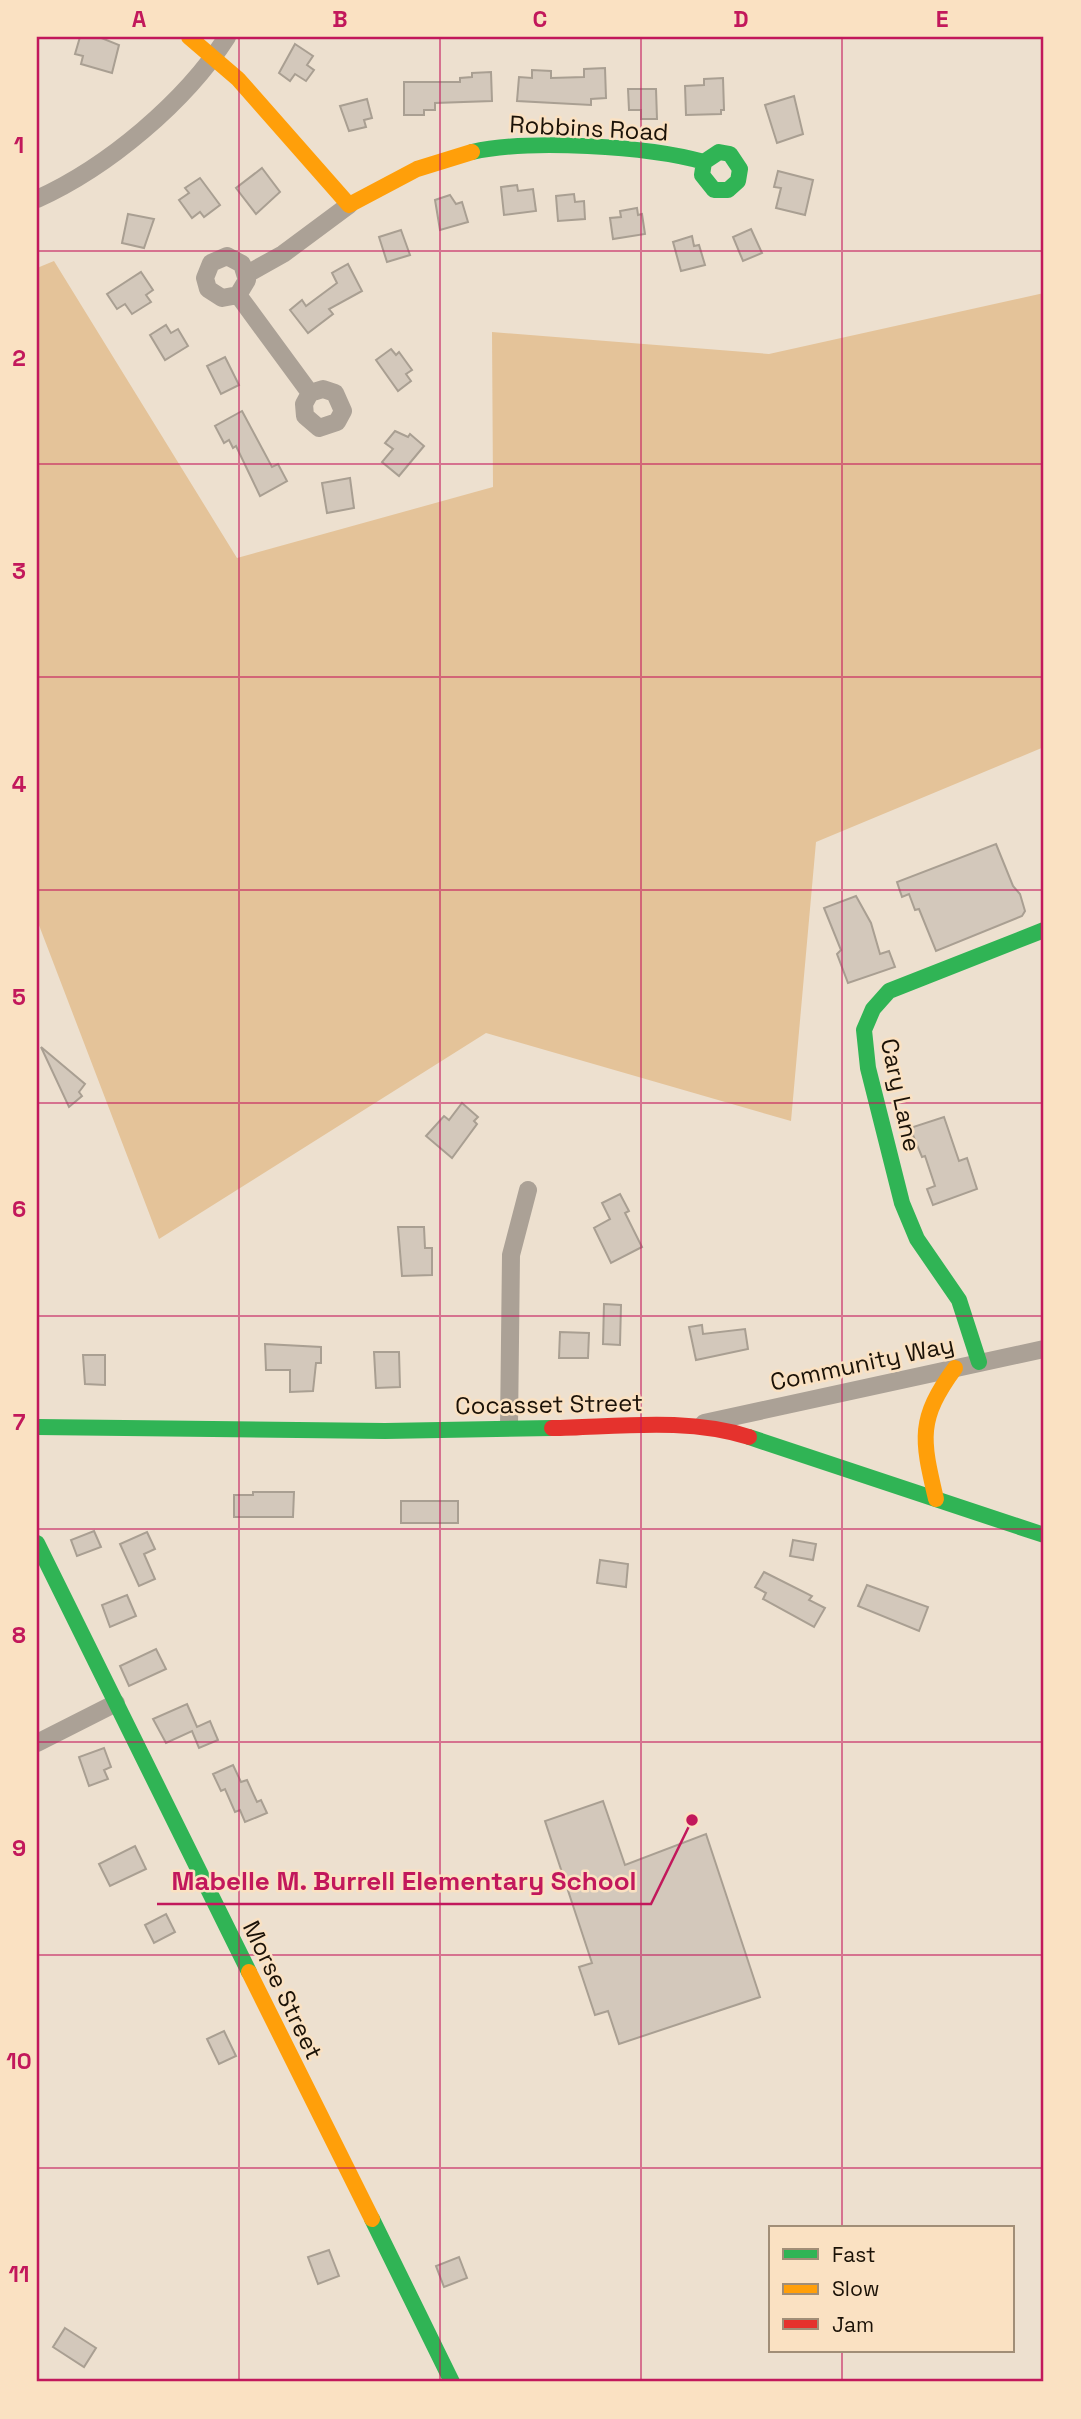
<svg xmlns="http://www.w3.org/2000/svg" width="1081" height="2419" viewBox="0 0 1081 2419" font-family="'Space Grotesk',sans-serif">
<style>
.forest{fill:#e4c399}
.building{fill:#d3c8bb;stroke:#a99f92;stroke-width:2}
.lines{fill:none;stroke-linecap:round;stroke-linejoin:round}
.street{stroke:#aba196;stroke-width:18}
.fast{stroke:#30b455;stroke-width:16}
.slow{stroke:#ff9f0a;stroke-width:16}
.jam{stroke:#e5322d;stroke-width:16}
.grid{fill:none;stroke:#c2185b;stroke-width:2;stroke-opacity:0.55}
.labels{text-anchor:middle;dominant-baseline:central;stroke-width:5;stroke-linejoin:round;paint-order:stroke}
.street-label{font-size:24px;fill:#1b1207;stroke:#fae1c2}
.leader{fill:none;stroke:#c2185b;stroke-width:2.5}
.callout-dot{fill:#c2185b;stroke:#fae1c2;stroke-width:2.5}
.callout-label{font-size:26px;text-anchor:middle;font-weight:bold;fill:#c2185b;stroke:#fae1c2;stroke-width:5;stroke-linejoin:round;paint-order:stroke}
.neatline{fill:none;stroke:#c2185b;stroke-width:2.5}
.grid-label{font-size:23px;text-anchor:middle;font-weight:bold;fill:#c2185b}
</style>
<rect width="100%" height="100%" fill="#ede0cf"/>
<path class="forest" d="M 54,261 L 237,558 L 493,487 L 492,332 L 769,354 L 1044,293 L 1044,747 L 816,842 L 791,1121 L 486,1033 L 159,1239 L 37,920 L 37,268 Z"/>
<g class="building">
<path d="M 80,37 L 99,37 L 119,45 L 112,73 L 81,64 L 83,56 L 75,54 Z"/>
<path d="M 295,44 L 313,56 L 307,65 L 314,70 L 306,81 L 295,74 L 290,81 L 279,73 Z"/>
<path d="M 605,68 L 606,98 L 591,99 L 591,105 L 517,101 L 519,77 L 532,78 L 532,70 L 551,71 L 551,78 L 584,77 L 584,69 Z"/>
<path d="M 491,72 L 492,101 L 435,103 L 435,110 L 424,110 L 424,115 L 404,115 L 404,82 L 460,82 L 460,78 L 472,77 L 472,73 Z"/>
<path d="M 723,78 L 724,110 L 721,110 L 721,114 L 686,115 L 685,86 L 704,85 L 704,79 Z"/>
<path d="M 628,89 L 656,89 L 657,119 L 641,119 L 641,110 L 629,110 Z"/>
<path d="M 794,96 L 803,134 L 777,143 L 765,105 Z"/>
<path d="M 367,99 L 372,118 L 364,120 L 366,127 L 349,131 L 340,106 Z"/>
<path d="M 262,168 L 280,192 L 256,214 L 236,188 Z"/>
<path d="M 778,171 L 813,180 L 805,215 L 776,208 L 781,188 L 774,187 Z"/>
<path d="M 200,178 L 220,205 L 204,217 L 200,212 L 192,218 L 179,200 L 189,193 L 185,188 Z"/>
<path d="M 517,185 L 518,191 L 533,189 L 536,211 L 504,215 L 501,187 Z"/>
<path d="M 574,194 L 575,202 L 584,201 L 585,219 L 558,221 L 556,196 Z"/>
<path d="M 450,195 L 456,204 L 462,202 L 468,222 L 440,230 L 435,200 Z"/>
<path d="M 637,208 L 638,215 L 642,214 L 645,234 L 613,239 L 610,218 L 621,217 L 620,211 Z"/>
<path d="M 128,214 L 154,219 L 144,248 L 122,243 Z"/>
<path d="M 751,229 L 762,253 L 743,261 L 733,237 Z"/>
<path d="M 401,230 L 410,255 L 387,262 L 379,237 Z"/>
<path d="M 692,236 L 694,246 L 699,245 L 705,265 L 681,271 L 673,242 Z"/>
<path d="M 348,264 L 362,291 L 329,309 L 333,314 L 308,333 L 290,310 L 302,300 L 306,306 L 337,283 L 332,273 Z"/>
<path d="M 141,272 L 153,290 L 146,295 L 151,302 L 132,314 L 125,304 L 117,309 L 107,294 Z"/>
<path d="M 166,325 L 171,333 L 178,329 L 188,346 L 165,360 L 150,335 Z"/>
<path d="M 391,349 L 396,355 L 399,352 L 412,370 L 406,374 L 411,381 L 398,391 L 376,360 Z"/>
<path d="M 225,357 L 239,385 L 221,394 L 207,366 Z"/>
<path d="M 242,411 L 272,467 L 278,464 L 287,481 L 260,496 L 236,446 L 233,448 L 229,440 L 224,443 L 215,426 Z"/>
<path d="M 395,431 L 408,437 L 410,434 L 424,446 L 399,476 L 382,462 L 393,449 L 385,443 Z"/>
<path d="M 350,478 L 354,508 L 327,513 L 322,483 Z"/>
<path d="M 996,844 L 1013,886 L 1020,894 L 1025,911 L 1022,916 L 936,951 L 919,909 L 915,910 L 909,894 L 902,897 L 897,882 Z"/>
<path d="M 856,896 L 871,923 L 880,954 L 889,951 L 895,967 L 848,983 L 837,954 L 841,950 L 824,908 Z"/>
<path d="M 41,1047 L 85,1084 L 79,1092 L 82,1096 L 69,1107 Z"/>
<path d="M 462,1103 L 478,1117 L 474,1121 L 477,1124 L 452,1158 L 426,1136 L 444,1116 L 449,1120 Z"/>
<path d="M 944,1117 L 959,1161 L 967,1158 L 977,1189 L 933,1205 L 927,1189 L 935,1186 L 925,1156 L 922,1157 L 910,1128 Z"/>
<path d="M 620,1194 L 629,1211 L 625,1213 L 642,1247 L 611,1263 L 594,1228 L 610,1219 L 602,1203 Z"/>
<path d="M 398,1227 L 424,1227 L 425,1248 L 432,1248 L 432,1275 L 402,1276 Z"/>
<path d="M 604,1304 L 621,1305 L 620,1345 L 603,1344 Z"/>
<path d="M 702,1325 L 703,1334 L 745,1329 L 748,1349 L 696,1360 L 689,1327 Z"/>
<path d="M 560,1332 L 589,1333 L 588,1358 L 559,1358 Z"/>
<path d="M 265,1344 L 321,1347 L 321,1363 L 316,1363 L 313,1391 L 290,1392 L 290,1370 L 266,1370 Z"/>
<path d="M 374,1352 L 399,1352 L 400,1387 L 376,1388 Z"/>
<path d="M 83,1355 L 105,1355 L 105,1385 L 85,1384 Z"/>
<path d="M 253,1492 L 294,1492 L 293,1517 L 234,1517 L 234,1495 L 253,1495 Z"/>
<rect x="401" y="1501" width="57" height="22"/>
<path d="M 94,1531 L 101,1547 L 77,1556 L 71,1540 Z"/>
<path d="M 147,1532 L 155,1549 L 144,1554 L 155,1579 L 139,1586 L 120,1544 Z"/>
<path d="M 793,1540 L 816,1544 L 813,1560 L 790,1556 Z"/>
<path d="M 600,1560 L 628,1564 L 626,1587 L 597,1583 Z"/>
<path d="M 764,1572 L 812,1596 L 809,1600 L 825,1608 L 814,1627 L 763,1599 L 766,1593 L 755,1587 Z"/>
<path d="M 867,1585 L 928,1607 L 919,1631 L 858,1606 Z"/>
<path d="M 127,1595 L 136,1616 L 110,1627 L 102,1605 Z"/>
<path d="M 156,1649 L 166,1669 L 129,1686 L 120,1666 Z"/>
<path d="M 187,1704 L 197,1727 L 210,1721 L 218,1740 L 199,1748 L 192,1731 L 166,1743 L 153,1719 Z"/>
<path d="M 104,1748 L 111,1767 L 104,1770 L 108,1779 L 89,1786 L 79,1757 Z"/>
<path d="M 233,1765 L 241,1782 L 247,1780 L 257,1802 L 261,1800 L 267,1813 L 245,1822 L 240,1810 L 235,1812 L 225,1789 L 221,1791 L 213,1774 Z"/>
<path d="M 603,1801 L 625,1865 L 706,1834 L 760,1997 L 619,2044 L 608,2011 L 595,2015 L 579,1967 L 592,1963 L 545,1821 Z"/>
<path d="M 135,1846 L 146,1869 L 110,1886 L 99,1864 Z"/>
<path d="M 166,1914 L 175,1932 L 154,1943 L 145,1925 Z"/>
<path d="M 224,2031 L 236,2056 L 219,2064 L 207,2039 Z"/>
<path d="M 329,2250 L 339,2276 L 318,2284 L 308,2257 Z"/>
<path d="M 459,2257 L 467,2278 L 444,2287 L 436,2266 Z"/>
<path d="M 65,2328 L 96,2348 L 84,2367 L 53,2347 Z"/>
</g>
<g class="lines">
<g class="street">
<path d="M 37,199 C 108,167 185,102 227,37"/>
<path d="M 247,274 L 283,254 L 349,205"/>
<path d="M 238,295 L 222,298 L 208,289 L 205,278 L 211,263 L 227,256 L 242,264 L 247,280 L 238,295 L 310,393 L 304,404 L 305,416 L 319,428 L 337,422 L 343,411 L 335,393 L 323,389 L 310,393"/>
<path d="M 704,1423 L 1044,1349"/>
<path d="M 509,1427 L 511,1255 L 528,1190"/>
<path d="M 37,1743 L 116,1703"/>
</g>
<g class="fast">
<path d="M 472,152 C 528,139 648,146 704,162 L 702,175 L 714,190 L 728,190 L 738,181 L 740,169 L 730,154 L 719,152 L 704,162"/>
<path d="M 979,1362 L 959,1300 L 917,1239 L 902,1203 L 868,1068 L 864,1030 L 873,1009 L 889,991 L 1044,930"/>
<path d="M 37,1427 L 385,1431 L 552,1428"/>
<path d="M 749,1437 L 1044,1535"/>
<path d="M 37,1543 L 249,1972"/>
<path d="M 372,2219 L 452,2382"/>
</g>
<g class="slow">
<path d="M 189,37 L 238,79 L 349,205 L 417,169 L 472,152"/>
<path d="M 936,1499 C 922,1439 917,1420 955,1368"/>
<path d="M 249,1972 L 372,2219"/>
</g>
<path class="jam" d="M 552,1428 C 616,1427 687,1417 749,1437"/>
</g>
<path class="grid" d="M 239,37 L 239,2382M 440,37 L 440,2382M 641,37 L 641,2382M 842,37 L 842,2228M 37,251 L 1044,251M 37,464 L 1044,464M 37,677 L 1044,677M 37,890 L 1044,890M 37,1103 L 1044,1103M 37,1316 L 1044,1316M 37,1529 L 1044,1529M 37,1742 L 1044,1742M 37,1955 L 1044,1955M 37,2168 L 1044,2168M 842,2351 L 842,2382"/>
<g class="labels">
<g class="street-label">
<text transform="translate(589 128) rotate(3)">Robbins Road</text>
<text transform="translate(901 1095) rotate(78)">Cary Lane</text>
<text transform="translate(862 1363) rotate(-12)">Community Way</text>
<text transform="translate(549 1404) rotate(-1)">Cocasset Street</text>
<text transform="translate(283 1990) rotate(64)">Morse Street</text>
</g>
</g>
<path class="leader" d="M692 1820L651 1904H157"/>
<circle class="callout-dot" cx="692" cy="1820" r="7"/>
<g class="callout-label">
<text x="404" y="1890">Mabelle M. Burrell Elementary School</text>
</g>
<rect width="1081" height="2419" fill="none" stroke="#fae1c2" stroke-width="77"/>
<rect x="769" y="2226" width="245" height="126" fill="#fae1c2" stroke="#a18e77" stroke-width="2"/>
<rect x="783" y="2249" width="35" height="10" fill="#30b455" stroke="#a18e77" stroke-width="2"/>
<text x="832" y="2262" font-size="21" fill="#1b1207">Fast</text>
<rect x="783" y="2284" width="35" height="10" fill="#ff9f0a" stroke="#a18e77" stroke-width="2"/>
<text x="832" y="2296" font-size="21" fill="#1b1207">Slow</text>
<rect x="783" y="2319" width="35" height="10" fill="#e5322d" stroke="#a18e77" stroke-width="2"/>
<text x="832" y="2332" font-size="21" fill="#1b1207">Jam</text>
<rect x="38" y="38" width="1004" height="2342" class="neatline"/>
<g class="grid-label">
<text x="139" y="27">A</text>
<text x="340" y="27">B</text>
<text x="540" y="27">C</text>
<text x="741" y="27">D</text>
<text x="942" y="27">E</text>
<text x="19" y="153">1</text>
<text x="19" y="366">2</text>
<text x="19" y="579">3</text>
<text x="19" y="792">4</text>
<text x="19" y="1005">5</text>
<text x="19" y="1217">6</text>
<text x="19" y="1430">7</text>
<text x="19" y="1643">8</text>
<text x="19" y="1856">9</text>
<text x="19" y="2069">10</text>
<text x="19" y="2282">11</text>
</g>
</svg>
